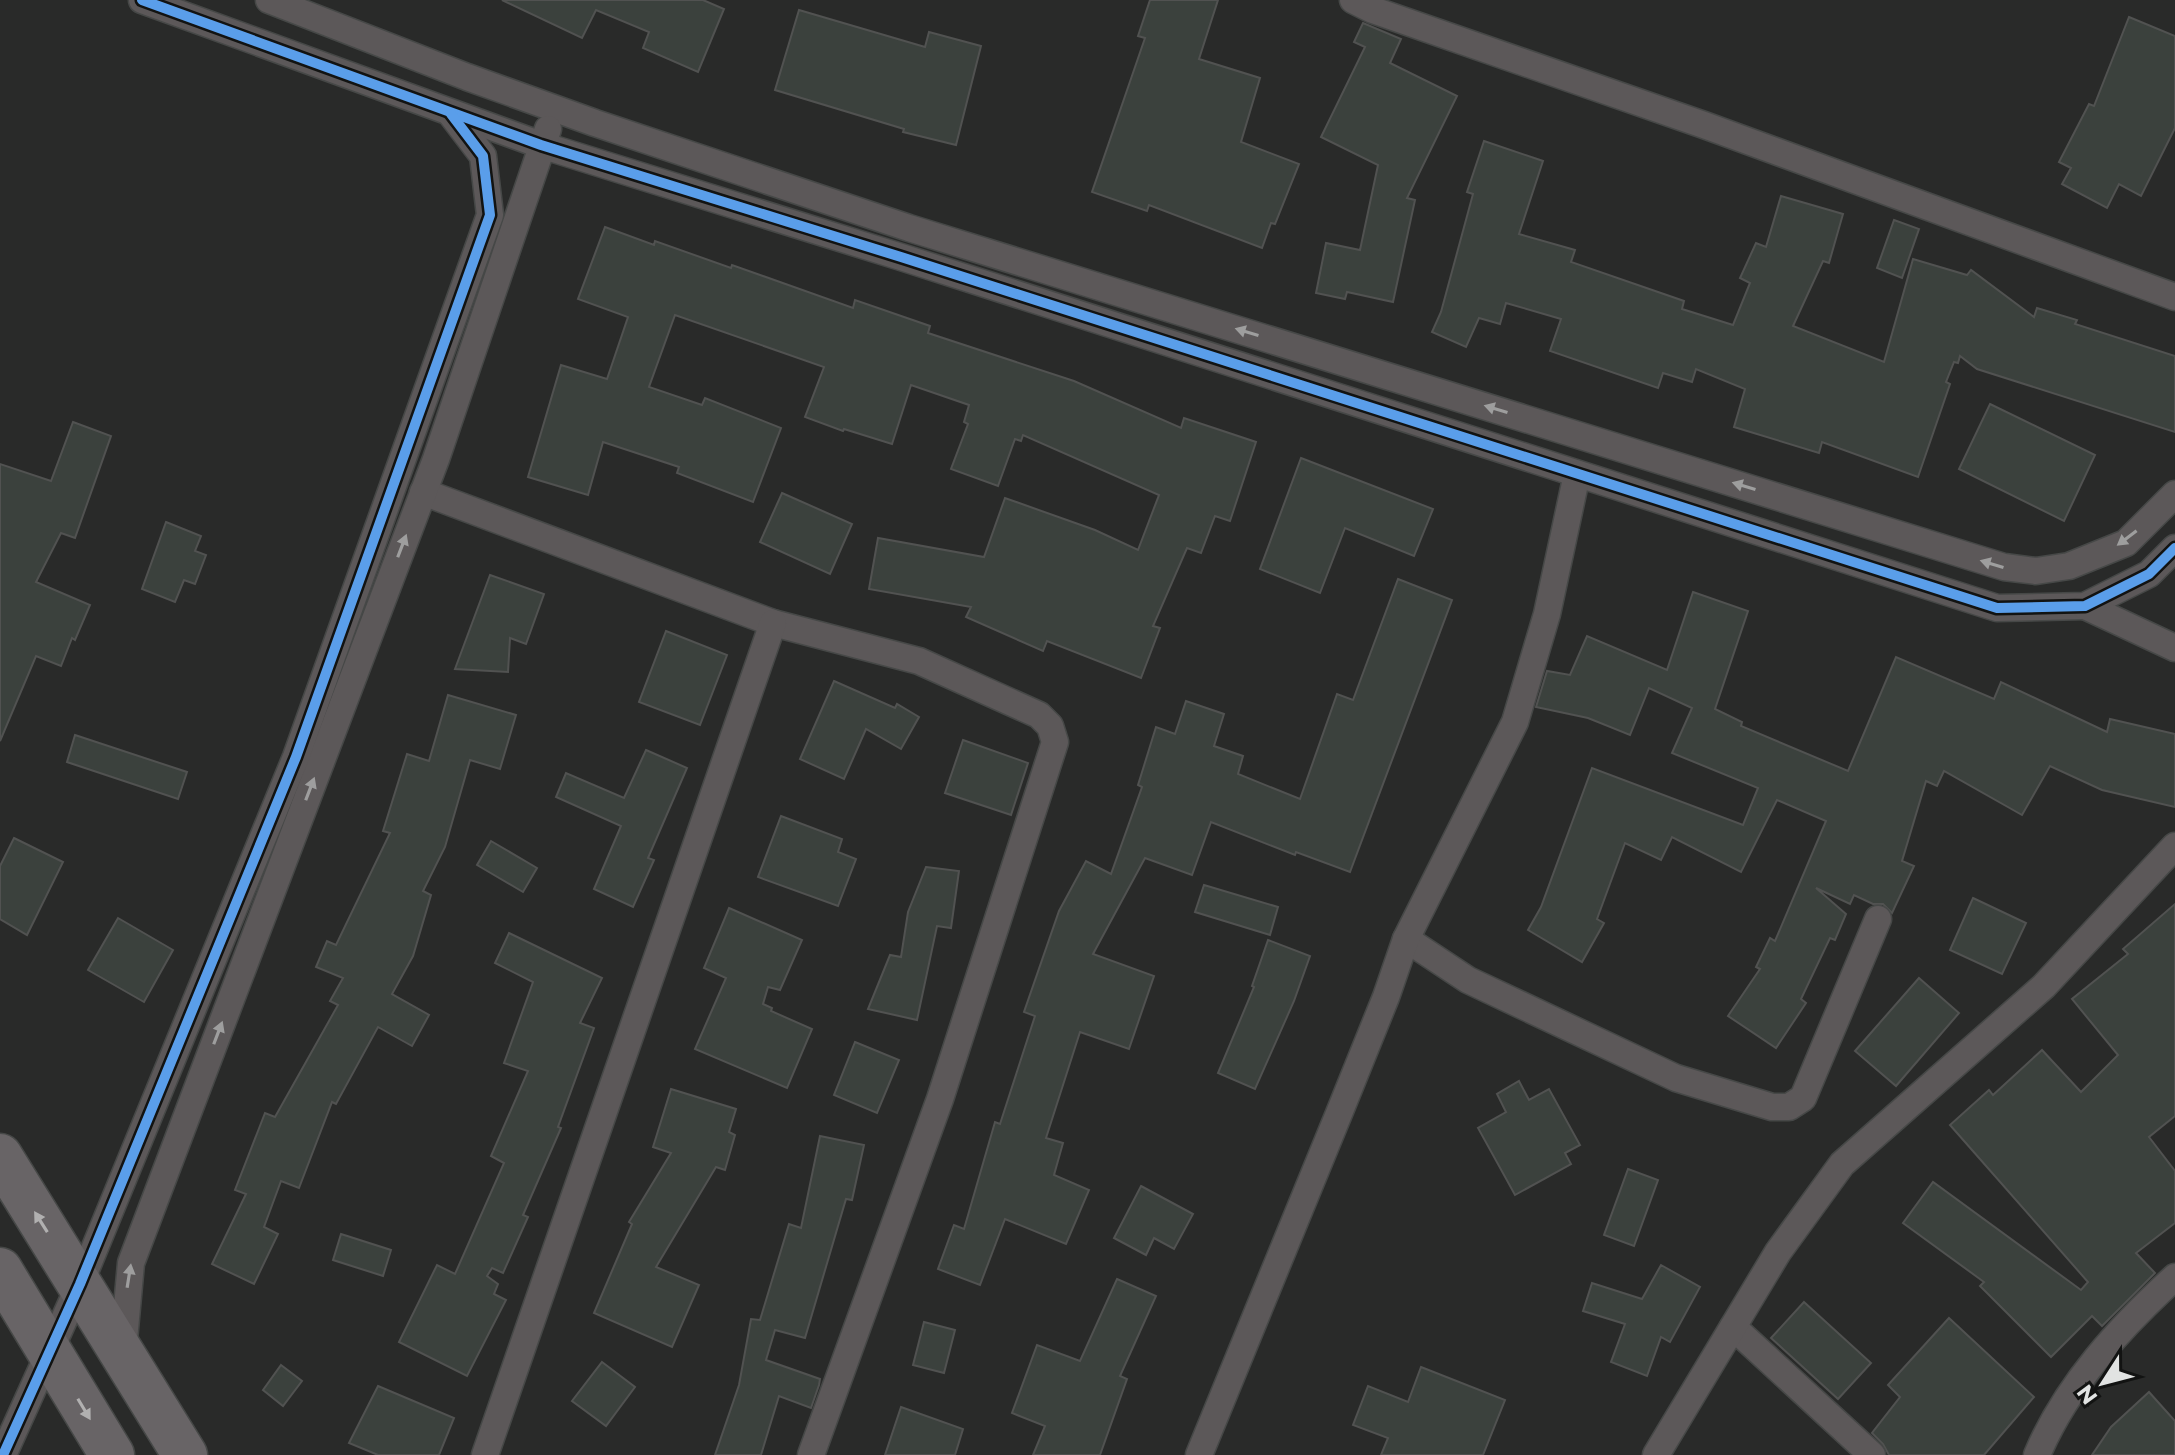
<svg xmlns="http://www.w3.org/2000/svg" width="2175" height="1455" viewBox="0 0 2175 1455" font-family="Montserrat,sans-serif">
<style>
.building{fill:#3b413d;stroke:#515251;stroke-width:2}
.lines{fill:none;stroke-linecap:round;stroke-linejoin:round}
.minor-casing{stroke:#464847;stroke-width:29}
.trunk-casing{stroke:#464847;stroke-width:47}
.minor{stroke:#5c5859;stroke-width:26}
.trunk{stroke:#686466;stroke-width:44}
.cycleway-casing{stroke:#121312;stroke-width:15}
.cycleway{stroke:#5a9eea;stroke-width:10}
.oneway{fill:#9e9e9e}
.oneway2{fill:#b1b0b0}
</style>
<rect width="100%" height="100%" fill="#292a29"/>
<g class="building">
<path d="M 502,0 L 703,0 L 724,9 L 698,72 L 643,48 L 649,32 L 596,10 L 582,38 Z"/>
<path d="M 1150,0 L 1218,0 L 1199,59 L 1260,78 L 1241,142 L 1299,164 L 1275,224 L 1271,223 L 1262,248 L 1149,205 L 1147,211 L 1092,192 L 1145,38 L 1138,36 Z"/>
<path d="M 799,10 L 925,47 L 929,32 L 981,46 L 956,145 L 903,132 L 904,129 L 775,90 Z"/>
<path d="M 2129,17 L 2175,36 L 2175,128 L 2141,196 L 2119,184 L 2107,208 L 2062,184 L 2071,168 L 2059,162 L 2089,104 L 2094,106 Z"/>
<path d="M 1363,23 L 1401,39 L 1390,63 L 1457,96 L 1407,198 L 1415,200 L 1393,302 L 1347,292 L 1345,299 L 1316,293 L 1326,243 L 1360,250 L 1378,165 L 1321,137 L 1365,47 L 1354,42 Z"/>
<path d="M 1484,141 L 1543,161 L 1519,234 L 1575,250 L 1571,262 L 1684,301 L 1682,309 L 1733,325 L 1750,283 L 1740,278 L 1756,243 L 1766,247 L 1781,196 L 1843,214 L 1829,263 L 1823,261 L 1793,326 L 1884,362 L 1913,259 L 1967,275 L 1971,270 L 2034,317 L 2037,308 L 2077,320 L 2075,324 L 2175,356 L 2175,432 L 1977,369 L 1960,356 L 1958,363 L 1954,362 L 1946,382 L 1950,384 L 1918,477 L 1822,442 L 1819,453 L 1734,427 L 1745,389 L 1696,369 L 1692,382 L 1663,373 L 1658,388 L 1550,351 L 1561,319 L 1506,303 L 1500,324 L 1479,318 L 1466,347 L 1432,332 L 1441,312 L 1473,194 L 1467,192 Z"/>
<path d="M 1894,220 L 1919,229 L 1902,278 L 1877,268 Z"/>
<path d="M 605,227 L 654,245 L 655,241 L 731,268 L 732,265 L 853,308 L 855,300 L 930,326 L 928,333 L 1074,381 L 1181,428 L 1184,418 L 1256,442 L 1230,521 L 1215,516 L 1201,553 L 1187,548 L 1153,626 L 1160,628 L 1141,678 L 1047,641 L 1043,651 L 966,617 L 971,607 L 869,589 L 878,538 L 984,557 L 1005,498 L 1095,530 L 1138,550 L 1159,495 L 1023,435 L 1021,441 L 1015,439 L 998,486 L 951,469 L 968,424 L 964,422 L 969,405 L 911,385 L 892,444 L 844,429 L 843,431 L 805,417 L 824,367 L 675,315 L 649,387 L 702,405 L 705,398 L 781,428 L 753,502 L 677,473 L 679,467 L 603,442 L 588,495 L 528,477 L 561,365 L 607,379 L 628,317 L 578,299 Z"/>
<path d="M 1990,404 L 2095,455 L 2064,521 L 1959,469 Z"/>
<path d="M 73,422 L 111,436 L 75,538 L 61,533 L 36,582 L 90,605 L 75,640 L 72,638 L 61,666 L 36,656 L 0,741 L 0,464 L 51,481 Z"/>
<path d="M 1301,458 L 1433,509 L 1414,556 L 1345,528 L 1320,593 L 1260,569 Z"/>
<path d="M 782,493 L 852,524 L 830,574 L 760,542 Z"/>
<path d="M 166,522 L 201,536 L 195,551 L 206,555 L 195,584 L 184,580 L 175,602 L 142,589 Z"/>
<path d="M 490,575 L 544,594 L 526,644 L 510,638 L 508,672 L 455,669 Z"/>
<path d="M 1398,579 L 1452,600 L 1350,872 L 1296,852 L 1295,855 L 1211,822 L 1192,875 L 1145,858 L 1093,954 L 1154,976 L 1129,1049 L 1080,1032 L 1046,1138 L 1063,1143 L 1054,1175 L 1089,1190 L 1066,1244 L 1005,1219 L 980,1285 L 938,1269 L 954,1225 L 964,1229 L 995,1122 L 1000,1124 L 1035,1016 L 1024,1012 L 1059,911 L 1086,861 L 1111,874 L 1142,787 L 1138,785 L 1156,727 L 1175,734 L 1186,701 L 1224,714 L 1214,746 L 1243,756 L 1238,774 L 1300,799 L 1337,694 L 1353,700 Z"/>
<path d="M 1693,592 L 1748,611 L 1715,709 L 1742,722 L 1741,726 L 1848,771 L 1896,657 L 1994,699 L 2001,682 L 2107,732 L 2110,719 L 2175,734 L 2175,807 L 2102,790 L 2050,766 L 2022,815 L 1944,771 L 1937,786 L 1926,781 L 1902,861 L 1914,866 L 1892,913 L 1883,904 L 1873,904 L 1854,895 L 1850,904 L 1816,888 L 1846,914 L 1835,940 L 1830,938 L 1801,999 L 1806,1003 L 1776,1048 L 1728,1016 L 1760,969 L 1756,967 L 1770,938 L 1775,941 L 1826,821 L 1777,800 L 1741,872 L 1672,837 L 1661,860 L 1625,843 L 1597,919 L 1604,923 L 1582,962 L 1528,930 L 1541,907 L 1592,768 L 1743,825 L 1758,788 L 1672,753 L 1692,708 L 1649,688 L 1630,735 L 1588,718 L 1536,707 L 1547,671 L 1570,675 L 1587,636 L 1667,670 Z"/>
<path d="M 666,631 L 727,655 L 700,725 L 639,702 Z"/>
<path d="M 834,681 L 895,708 L 897,704 L 919,717 L 901,749 L 866,729 L 844,779 L 800,759 Z"/>
<path d="M 448,695 L 516,715 L 500,769 L 470,760 L 445,847 L 423,891 L 431,895 L 413,956 L 392,994 L 429,1015 L 412,1046 L 378,1027 L 336,1104 L 332,1102 L 299,1188 L 281,1181 L 264,1227 L 278,1234 L 254,1284 L 212,1264 L 246,1194 L 235,1190 L 265,1113 L 275,1117 L 338,1005 L 330,1001 L 343,978 L 316,967 L 327,941 L 336,945 L 390,833 L 383,831 L 407,754 L 429,761 Z"/>
<path d="M 75,735 L 187,772 L 178,799 L 67,762 Z"/>
<path d="M 963,740 L 1028,763 L 1011,815 L 945,793 Z"/>
<path d="M 646,750 L 687,768 L 648,858 L 654,860 L 633,907 L 594,889 L 621,826 L 556,797 L 566,773 L 624,798 Z"/>
<path d="M 781,816 L 842,839 L 838,852 L 856,859 L 838,906 L 758,877 Z"/>
<path d="M 14,838 L 63,862 L 27,935 L 0,919 L 0,866 Z"/>
<path d="M 491,841 L 537,868 L 523,892 L 477,865 Z"/>
<path d="M 926,867 L 959,871 L 951,928 L 937,926 L 917,1020 L 868,1009 L 890,955 L 901,957 L 908,912 Z"/>
<path d="M 1204,885 L 1278,907 L 1270,935 L 1195,912 Z"/>
<path d="M 1973,898 L 2026,923 L 2002,974 L 1950,950 Z"/>
<path d="M 2175,904 L 2175,1116 L 2149,1137 L 2175,1171 L 2175,1223 L 2136,1253 L 2155,1273 L 2102,1326 L 2092,1316 L 2051,1357 L 1980,1286 L 1984,1282 L 1903,1223 L 1933,1182 L 2081,1290 L 2088,1282 L 1950,1125 L 1989,1090 L 1993,1095 L 2042,1050 L 2081,1092 L 2118,1055 L 2072,999 L 2128,954 L 2123,949 Z"/>
<path d="M 729,908 L 802,940 L 780,990 L 768,987 L 763,1004 L 772,1008 L 771,1011 L 812,1029 L 787,1088 L 695,1049 L 726,978 L 704,968 Z"/>
<path d="M 118,918 L 173,950 L 144,1002 L 88,970 Z"/>
<path d="M 509,933 L 602,978 L 580,1023 L 594,1028 L 558,1127 L 561,1128 L 523,1215 L 528,1217 L 503,1273 L 492,1268 L 487,1276 L 498,1284 L 494,1294 L 506,1300 L 467,1376 L 399,1342 L 437,1265 L 455,1274 L 504,1163 L 491,1156 L 528,1071 L 504,1063 L 533,982 L 495,963 Z"/>
<path d="M 1268,940 L 1310,956 L 1294,1001 L 1255,1089 L 1218,1073 L 1254,987 L 1252,986 Z"/>
<path d="M 1919,978 L 1959,1013 L 1896,1086 L 1855,1051 Z"/>
<path d="M 855,1042 L 899,1060 L 877,1113 L 834,1095 Z"/>
<path d="M 1519,1081 L 1529,1100 L 1549,1089 L 1580,1145 L 1565,1153 L 1571,1164 L 1515,1195 L 1478,1128 L 1506,1112 L 1497,1094 Z"/>
<path d="M 671,1089 L 736,1109 L 729,1132 L 735,1135 L 725,1170 L 716,1167 L 656,1267 L 699,1285 L 672,1347 L 594,1313 L 632,1224 L 629,1222 L 671,1153 L 653,1147 Z"/>
<path d="M 820,1136 L 864,1145 L 852,1200 L 846,1199 L 805,1338 L 775,1330 L 766,1360 L 820,1379 L 819,1385 L 811,1408 L 779,1396 L 761,1455 L 715,1455 L 739,1385 L 751,1319 L 760,1320 L 789,1224 L 801,1228 Z"/>
<path d="M 1628,1169 L 1658,1180 L 1634,1246 L 1604,1235 Z"/>
<path d="M 1141,1186 L 1193,1214 L 1174,1249 L 1154,1238 L 1146,1255 L 1114,1238 Z"/>
<path d="M 341,1234 L 391,1250 L 383,1276 L 333,1260 Z"/>
<path d="M 1661,1265 L 1700,1287 L 1670,1342 L 1661,1337 L 1647,1376 L 1611,1362 L 1625,1324 L 1583,1311 L 1592,1283 L 1642,1299 Z"/>
<path d="M 1117,1279 L 1156,1296 L 1120,1376 L 1127,1379 L 1100,1455 L 1033,1455 L 1045,1426 L 1012,1413 L 1037,1345 L 1080,1361 Z"/>
<path d="M 1804,1302 L 1871,1363 L 1838,1399 L 1771,1338 Z"/>
<path d="M 1949,1318 L 2034,1397 L 1984,1455 L 1889,1455 L 1883,1444 L 1872,1433 L 1900,1397 L 1888,1385 Z"/>
<path d="M 924,1322 L 955,1330 L 944,1373 L 913,1365 Z"/>
<path d="M 602,1362 L 635,1387 L 606,1426 L 572,1401 Z"/>
<path d="M 281,1365 L 302,1381 L 283,1406 L 263,1390 Z"/>
<path d="M 1421,1367 L 1505,1400 L 1483,1455 L 1381,1455 L 1388,1438 L 1353,1425 L 1368,1386 L 1408,1402 Z"/>
<path d="M 378,1386 L 454,1418 L 439,1455 L 378,1455 L 349,1443 Z"/>
<path d="M 2149,1392 L 2175,1421 L 2175,1455 L 2092,1455 L 2111,1427 Z"/>
<path d="M 901,1407 L 963,1429 L 955,1455 L 885,1455 Z"/>
</g>
<g class="lines">
<defs>
<g id="minor">
<path d="M 142,0 L 541,145 L 901,257 L 1997,608 L 2085,606 L 2149,574 L 2175,548"/>
<path d="M 269,0 L 467,77 L 595,123 L 909,228 L 2004,567 L 2036,571 L 2069,566 L 2126,543 L 2175,494"/>
<path d="M 1353,0 L 1373,10 L 1704,125 L 2175,297"/>
<path d="M 423,492 L 773,623 L 919,661 L 1039,715 L 1050,726 L 1055,742 L 940,1099 L 811,1455"/>
<path d="M 2085,606 L 2175,648"/>
<path d="M 1406,939 L 1468,980 L 1676,1078 L 1772,1107 L 1789,1107 L 1803,1098 L 1878,919"/>
<path d="M 1733,1327 L 1872,1455"/>
<path d="M 123,1351 L 131,1263 L 436,459 L 548,129"/>
<path d="M 3,1455 L 80,1284 L 296,757 L 490,215 L 483,156 L 451,114"/>
<path d="M 485,1455 L 773,623"/>
<path d="M 1199,1455 L 1340,1111 L 1386,997 L 1406,939 L 1515,722 L 1547,614 L 1577,474"/>
<path d="M 1656,1455 L 1778,1252 L 1842,1164 L 2044,986 L 2175,846"/>
<path d="M 2037,1455 C 2066,1386 2120,1327 2175,1277"/>
</g>
<g id="trunk">
<path d="M 0,1156 L 185,1455"/>
<path d="M 0,1270 L 112,1455"/>
</g>
</defs>
<use href="#minor" class="minor-casing"/>
<use href="#trunk" class="trunk-casing"/>
<use href="#minor" class="minor"/>
<use href="#trunk" class="trunk"/>
<defs>
<g id="cycleway">
<path d="M 142,0 L 541,145 L 901,257 L 1997,608 L 2085,606 L 2149,574 L 2175,548"/>
<path d="M 3,1455 L 80,1284 L 296,757 L 490,215 L 483,156 L 451,114"/>
</g>
</defs>
<use href="#cycleway" class="cycleway-casing"/>
<use href="#cycleway" class="cycleway"/>
</g>
<defs><path id="oneway-solid" d="M-6-.8H1V-3.2L6.5 0L1 3.2V.8H-6Z" transform="scale(2)"/></defs>
<g class="oneway">
<use href="#oneway-solid" transform="translate(1247 332) rotate(-163)"/>
<use href="#oneway-solid" transform="translate(1496 409) rotate(-163)"/>
<use href="#oneway-solid" transform="translate(1744 486) rotate(-163)"/>
<use href="#oneway-solid" transform="translate(2127 538) rotate(143)"/>
<use href="#oneway-solid" transform="translate(402 546) rotate(-69)"/>
<use href="#oneway-solid" transform="translate(1992 564) rotate(-163)"/>
<use href="#oneway-solid" transform="translate(310 789) rotate(-69)"/>
<use href="#oneway-solid" transform="translate(218 1033) rotate(-69)"/>
<use href="#oneway-solid" transform="translate(129 1276) rotate(-81)"/>
</g>
<g class="oneway2">
<use href="#oneway-solid" transform="translate(41 1222) rotate(-122)"/>
<use href="#oneway-solid" transform="translate(84 1409) rotate(59)"/>
</g>
<g transform="translate(2103 1383) rotate(234)" stroke="#121312" stroke-width="6" paint-order="stroke">
<path d="M0-6L14 30L0 20L-14 30Z" fill="#e1e3e2"/>
<text y="-12" font-size="22" font-weight="bold" text-anchor="middle" fill="#e1e3e2">N</text>
</g>
</svg>
